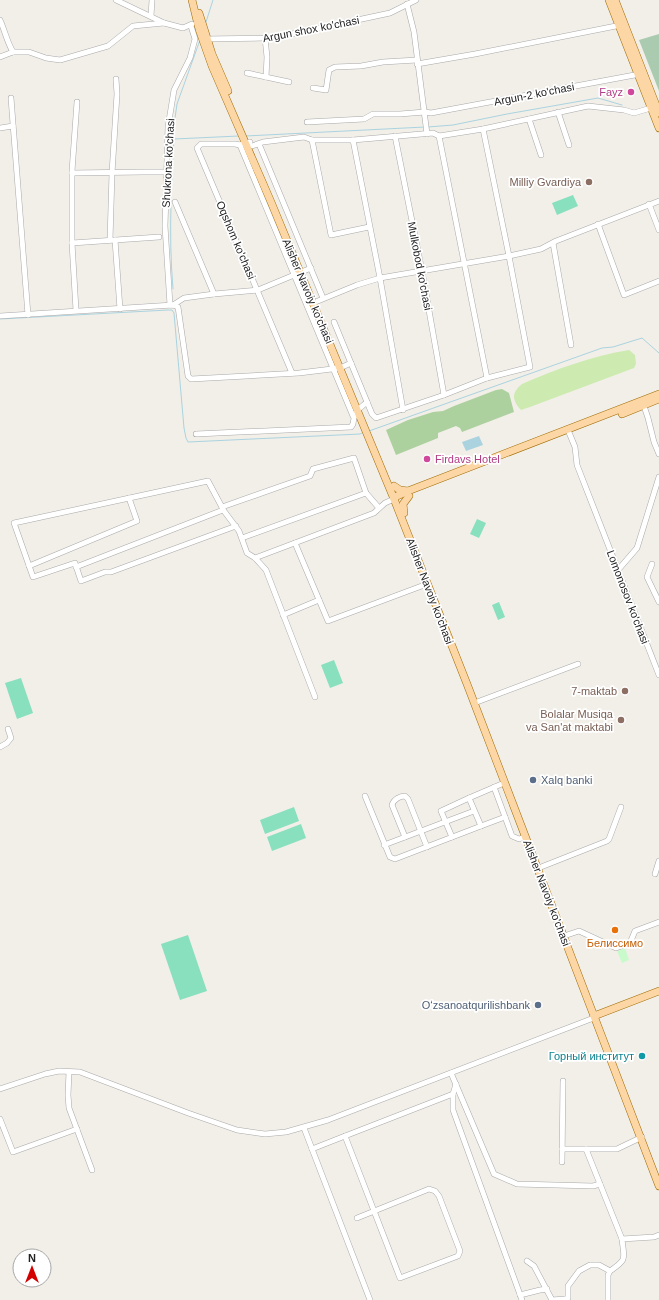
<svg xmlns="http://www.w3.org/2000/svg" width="659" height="1300" viewBox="0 0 659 1300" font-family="Helvetica,sans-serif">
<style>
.grass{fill:#cdebb0}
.forest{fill:#add19e}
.cemetery{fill:#aacbaf}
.park{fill:#c8facc}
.pitch{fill:#88e0be}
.water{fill:#aad3df}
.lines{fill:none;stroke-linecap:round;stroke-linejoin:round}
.stream{stroke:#aad3df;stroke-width:1}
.minor-casing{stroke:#a9a9a9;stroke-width:6}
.major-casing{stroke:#a06b00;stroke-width:8}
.minor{stroke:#fff;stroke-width:5}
.major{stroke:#fcd6a4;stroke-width:7}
.hotel-dot{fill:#d1479c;stroke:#fff;stroke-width:1.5}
.education-dot{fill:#8d6e63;stroke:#fff;stroke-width:1.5}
.service-dot{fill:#5c6f8a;stroke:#fff;stroke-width:1.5}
.food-dot{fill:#e8710a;stroke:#fff;stroke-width:1.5}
.culture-dot{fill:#0f9aa8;stroke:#fff;stroke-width:1.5}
.labels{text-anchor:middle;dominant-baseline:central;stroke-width:3.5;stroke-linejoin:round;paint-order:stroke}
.street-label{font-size:11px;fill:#222;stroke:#fff}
.hotel-label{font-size:11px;fill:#b23c85;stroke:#fff;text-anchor:end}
.education-label{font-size:11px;fill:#785e54;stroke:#fff;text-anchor:end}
.service-label{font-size:11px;fill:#4e5e75;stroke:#fff;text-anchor:start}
.food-label{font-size:11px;fill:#c56008;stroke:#fff}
.culture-label{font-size:11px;fill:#0d838f;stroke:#fff;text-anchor:end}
</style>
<rect width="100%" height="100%" fill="#f2efe9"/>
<path class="grass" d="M 629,350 L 635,355 L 636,364 L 634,368 L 530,407 L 521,410 C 512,400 511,393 522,384 C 556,369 592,356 629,350 Z"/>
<path class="forest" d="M 502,389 L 509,393 L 514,412 L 462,432 L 460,428 L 456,426 L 438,433 L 438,438 L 396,455 L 386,430 L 408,420 L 433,412 L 443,411 L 454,406 L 496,390 Z"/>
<path class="cemetery" d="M 659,34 L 659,91 L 639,40 Z"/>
<path class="park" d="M 625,948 L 629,960 L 622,963 L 617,951 Z"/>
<g class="pitch">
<path d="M 573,195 L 578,206 L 557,215 L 552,203 Z"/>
<path d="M 477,519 L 486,523 L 479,538 L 470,534 Z"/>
<path d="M 499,602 L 505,617 L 498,620 L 492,605 Z"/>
<path d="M 334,660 L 343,683 L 330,688 L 321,665 Z"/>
<path d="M 21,678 L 33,713 L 17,719 L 5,683 Z"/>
<path d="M 294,807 L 299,821 L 265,834 L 260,820 Z"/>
<path d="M 301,824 L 306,838 L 272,851 L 267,837 Z"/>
<path d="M 188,935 L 207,991 L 180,1000 L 161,944 Z"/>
</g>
<path class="water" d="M 479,436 L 483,445 L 466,451 L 462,442 Z"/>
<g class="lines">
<g class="stream">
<path d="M 206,22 L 213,0"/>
<path d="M 428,127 L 453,125 L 507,114 L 598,98 L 622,105"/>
<path d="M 246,136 L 425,127"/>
<path d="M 174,139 L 239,136"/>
<path d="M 173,289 C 168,232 172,175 175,118 L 177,104 L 200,40"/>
<path d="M 0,319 L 168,310 L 172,310 L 174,313 L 184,428 L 186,438 L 188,442 L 360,434 L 364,432"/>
<path d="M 369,431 L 602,348 L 613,347 L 642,338 L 659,353"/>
</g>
<defs>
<g id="minor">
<path d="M 116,0 L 164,23 L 183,28 L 192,24"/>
<path d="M 407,4 L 414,32 L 427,134"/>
<path d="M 151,16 L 152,0"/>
<path d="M 0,20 C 5,31 7,42 13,52"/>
<path d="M 265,38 L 267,57 L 266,77"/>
<path d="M 205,39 L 265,38 L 278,37 L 390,13 L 416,0"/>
<path d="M 0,57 L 13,52 L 29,52 L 46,58 L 60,60 L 108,46 L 133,26 L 164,23"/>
<path d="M 417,64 L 475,54 L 621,25"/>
<path d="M 247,73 L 289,82"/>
<path d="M 313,88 L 326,90 L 329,70 L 335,67 L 361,66 L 383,62 L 417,60"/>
<path d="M 11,98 L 28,315"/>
<path d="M 558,112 L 569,145"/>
<path d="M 529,119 L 541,155"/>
<path d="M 307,122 L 364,119 L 373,114 L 400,114 L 425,112 L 431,113 L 640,74"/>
<path d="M 0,128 L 13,126"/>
<path d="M 395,136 L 422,271 L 444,395"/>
<path d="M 439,136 L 487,378"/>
<path d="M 312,140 L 331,235 L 369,227"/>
<path d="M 353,140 L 380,278 L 403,410"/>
<path d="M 250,142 L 240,145 L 353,416"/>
<path d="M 259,144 L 323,298"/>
<path d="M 240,145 L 235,144 L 201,144 L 197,148 L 292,373"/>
<path d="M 252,146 L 263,142 L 304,137 L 312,140 L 353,140 L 433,133 L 439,136 L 483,129 L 588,106 L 624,110 L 634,113 L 654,107"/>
<path d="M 72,173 L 143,172 L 167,172"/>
<path d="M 175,202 L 214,294"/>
<path d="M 649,204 L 659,230"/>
<path d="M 598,224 L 624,295 L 659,281"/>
<path d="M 110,240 L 112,173 L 117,94 L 116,79"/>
<path d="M 115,240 L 120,309"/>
<path d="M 72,243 L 159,237"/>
<path d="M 553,243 L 571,345"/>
<path d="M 313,303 L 357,285 L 380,278 L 509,256 L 541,249 L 556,241 L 659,201"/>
<path d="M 170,305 L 165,226 L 168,127 L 174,90 L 190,58 L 195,39 L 191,26"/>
<path d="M 173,305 L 184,298 L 214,294 L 258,290 L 311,268"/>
<path d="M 76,310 L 72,243 L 72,171 L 77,102"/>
<path d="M 0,316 L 173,305 L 178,307 L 188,376 L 191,379 L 299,373 L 340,368 L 351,363"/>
<path d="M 334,322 L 372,414 L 376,418 L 444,395 L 487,378 L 530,367 L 509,256 L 483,129"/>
<path d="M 643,403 L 648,418 L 654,442 L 659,454"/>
<path d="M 568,430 L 575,447 L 577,465 L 659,675"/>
<path d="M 196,434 L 351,427 L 353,424 C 355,410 357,411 367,402"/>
<path d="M 222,507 L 310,476 L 313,469 L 354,458 L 366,493 L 379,508"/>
<path d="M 236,526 L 111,572 L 105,572 L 81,581 L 75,563 L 33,577 L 14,523 L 208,481 L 224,511 L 239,531 L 247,553 L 255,558 L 266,570 L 315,697"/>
<path d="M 242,538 L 366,493"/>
<path d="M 295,543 L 328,621 L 427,584"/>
<path d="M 255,558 L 374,513 L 385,503 L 394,499"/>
<path d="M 652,564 L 647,577 L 659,602"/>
<path d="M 29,566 L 137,521 L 129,498"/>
<path d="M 76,567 L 223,510"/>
<path d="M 618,570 L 637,548 L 659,477"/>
<path d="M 283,615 L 319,600"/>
<path d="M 477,702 L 578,664"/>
<path d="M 0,747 L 7,743 L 11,738 L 8,729"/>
<path d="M 494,787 L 512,836 L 519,839 L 525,837"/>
<path d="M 365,796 L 390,857 L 395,859 L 481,826 L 469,798 L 504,783"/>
<path d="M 481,826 L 505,817"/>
<path d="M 405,837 L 392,805 C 394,799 400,796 405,796 L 408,799 L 427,847"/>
<path d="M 452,837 L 441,811 L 469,798"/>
<path d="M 384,845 L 474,811"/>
<path d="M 541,867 L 607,841 L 609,839 L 621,807"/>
<path d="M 655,874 L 659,861"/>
<path d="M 567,935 L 579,931 L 616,948 L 630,943 L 635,931 L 659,922"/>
<path d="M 69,1072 L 68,1095 L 69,1108 L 92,1170"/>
<path d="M 451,1073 L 494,1174 L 517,1184 L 593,1186 L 600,1184"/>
<path d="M 456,1084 L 453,1094 L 453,1110 L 522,1300"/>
<path d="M 0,1089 L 45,1074 L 59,1071 L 80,1072 L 188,1113 L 237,1130 L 265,1134 L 286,1132 L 328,1120 L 591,1019 L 595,1018"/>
<path d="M 0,1119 L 13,1152 L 77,1129"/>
<path d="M 304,1128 L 370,1300"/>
<path d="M 345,1136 L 453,1094"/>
<path d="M 312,1149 L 345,1136 L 400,1278 L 458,1256 L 460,1251 L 439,1196 L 435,1191 L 429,1189 L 357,1218"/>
<path d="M 562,1149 L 617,1149 L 642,1137"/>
<path d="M 586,1149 L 622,1239"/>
<path d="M 562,1162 L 563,1081"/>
<path d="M 527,1261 L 534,1266 L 552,1300 L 565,1299 L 568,1298 L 568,1286 L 579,1271 L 590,1265 L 599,1265 L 610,1271 L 608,1275 L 608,1300"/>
<path d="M 610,1271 C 628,1259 624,1259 622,1239 L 654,1237 L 659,1235"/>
<path d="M 520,1295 L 540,1290 L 547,1289"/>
</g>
<g id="major">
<path d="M 192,0 L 199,29 L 212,66 L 271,202 L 394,499 L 467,684 L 659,1186"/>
<path d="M 609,0 L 659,128"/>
<path d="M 615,0 L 659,113"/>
<path d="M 199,13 L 212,54 L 228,91"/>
<path d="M 622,414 L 659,399"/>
<path d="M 394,486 L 400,490 L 408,491"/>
<path d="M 394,499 L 397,496 L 408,491 L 659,394"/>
<path d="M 404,513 L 403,504 L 409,496"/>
<path d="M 594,1016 L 659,991"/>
</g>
</defs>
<use href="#minor" class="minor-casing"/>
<use href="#major" class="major-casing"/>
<use href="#minor" class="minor"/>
<use href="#major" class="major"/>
</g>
<g class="hotel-dot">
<circle cx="631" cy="92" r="4"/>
<circle cx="427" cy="459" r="4"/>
</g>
<g class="education-dot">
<circle cx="589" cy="182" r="4"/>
<circle cx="625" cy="691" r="4"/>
<circle cx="621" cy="720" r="4"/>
</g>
<g class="service-dot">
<circle cx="533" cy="780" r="4"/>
<circle cx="538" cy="1005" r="4"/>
</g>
<circle class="food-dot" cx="615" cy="930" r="4"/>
<circle class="culture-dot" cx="642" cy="1056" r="4"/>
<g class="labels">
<g class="street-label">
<text transform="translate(311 29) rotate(-11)">Argun shox ko'chasi</text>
<text transform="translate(534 94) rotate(-11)">Argun-2 ko'chasi</text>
<text transform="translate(168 163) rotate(-87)">Shukrona ko'chasi</text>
<text transform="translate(236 240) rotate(67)">Oqshom ko'chasi</text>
<text transform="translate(420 266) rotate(79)">Mulkobod ko'chasi</text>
<text transform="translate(308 291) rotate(67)">Alisher Navoiy ko'chasi</text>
<text transform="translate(430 591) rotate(69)">Alisher Navoiy ko'chasi</text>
<text transform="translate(628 597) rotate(69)">Lomonosov ko'chasi</text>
<text transform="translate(547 893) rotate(69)">Alisher Navoiy ko'chasi</text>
</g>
<g class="hotel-label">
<text x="623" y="92">Fayz</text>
<text x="435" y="459" text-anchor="start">Firdavs Hotel</text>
</g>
<g class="education-label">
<text x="581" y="182">Milliy Gvardiya</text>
<text x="617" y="691">7-maktab</text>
<text x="613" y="714">Bolalar Musiqa<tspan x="613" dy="13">va San'at maktabi</tspan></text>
</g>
<g class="service-label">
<text x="541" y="780">Xalq banki</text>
<text x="530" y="1005" text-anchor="end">Oʻzsanoatqurilishbank</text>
</g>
<g class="food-label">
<text x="615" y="943">Белиссимо</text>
</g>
<g class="culture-label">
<text x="634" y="1056">Горный институт</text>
</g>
</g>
<g transform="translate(32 1268)"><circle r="19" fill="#ffffff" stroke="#a7a7a7"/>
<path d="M0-3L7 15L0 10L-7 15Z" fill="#d40000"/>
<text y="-6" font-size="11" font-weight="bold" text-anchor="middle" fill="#222222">N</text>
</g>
</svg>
